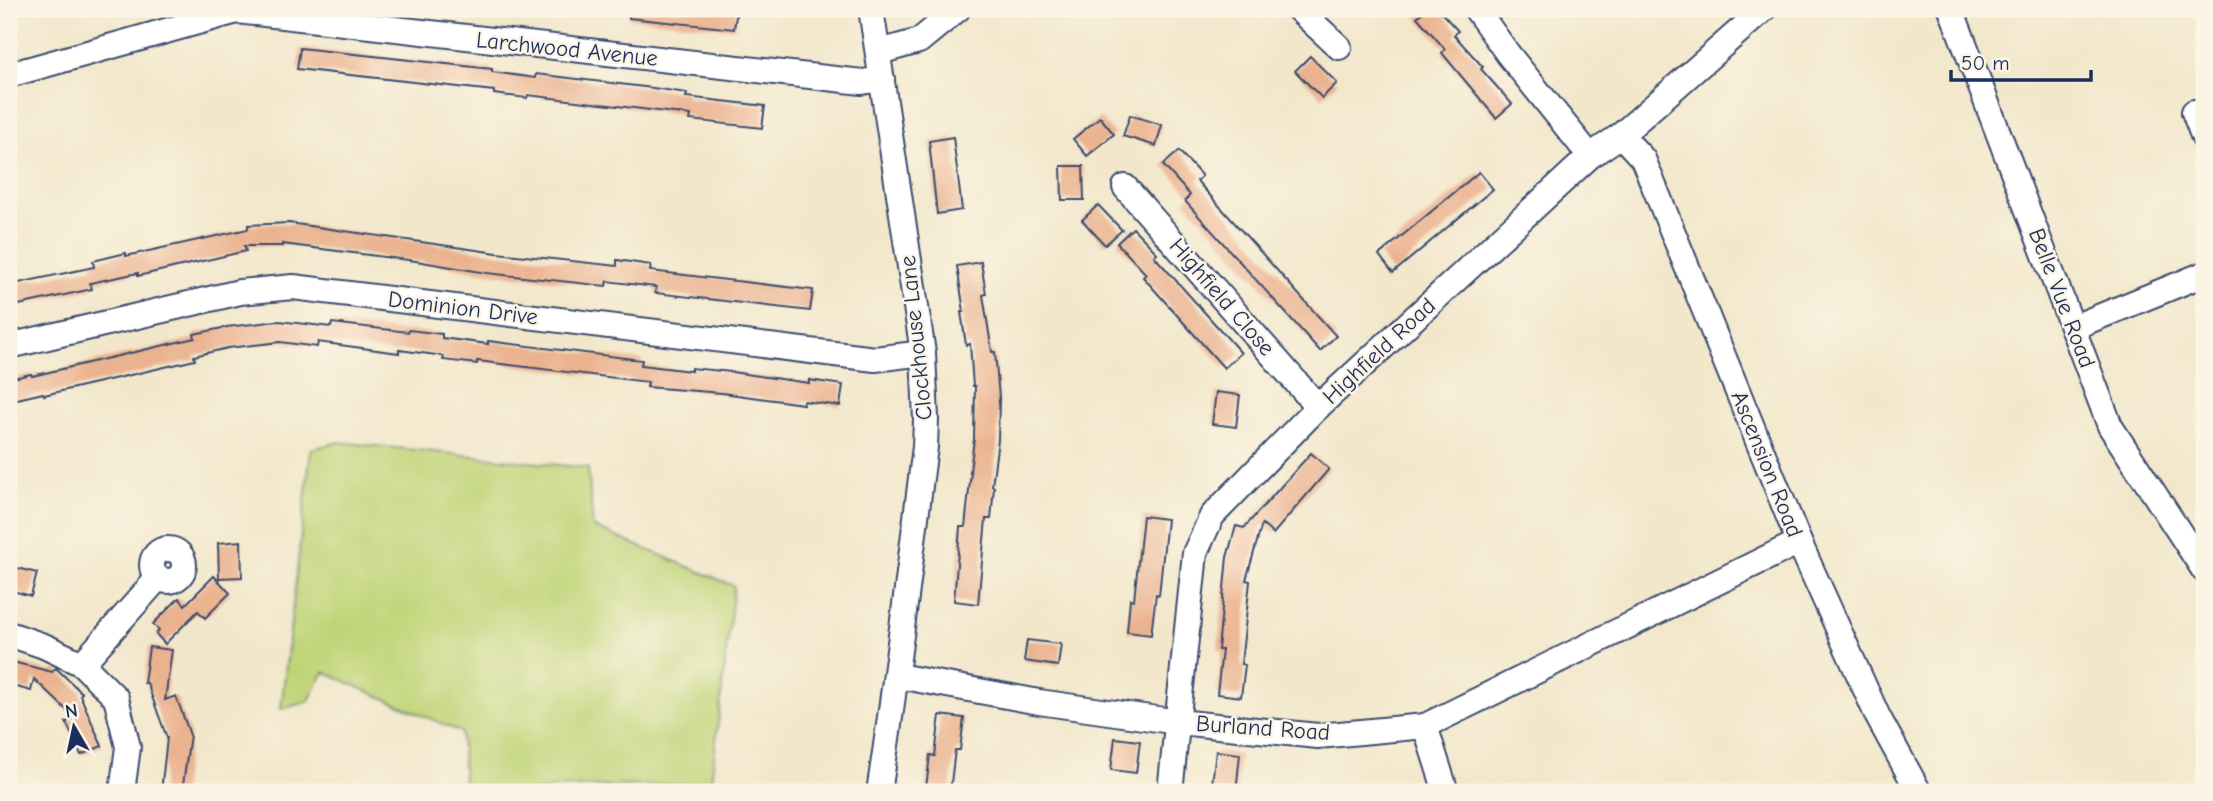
<svg xmlns="http://www.w3.org/2000/svg" width="2213" height="801" viewBox="0 0 2213 801" font-family="'Comic Neue',sans-serif">
<style>
.green{fill:#bfd477;stroke:#6d826a;stroke-width:2}
.building{fill:#ebb28f}
.lines{fill:none;stroke-linecap:round;stroke-linejoin:round}
.minor-casing{stroke:#3b4b6e;stroke-width:28}
.minor{stroke:#fff;stroke-width:24}
.labels{text-anchor:middle;dominant-baseline:central;stroke-width:5;stroke-linejoin:round;paint-order:stroke}
.street-label{font-size:23px;fill:#1b2f5e;stroke:#fcf5e5}
</style>
<rect width="100%" height="100%" fill="#fcf5e5"/>
<filter id="ink" filterUnits="userSpaceOnUse"><feTurbulence type="fractalNoise" baseFrequency=".0143" numOctaves="2"/><feDisplacementMap in="SourceGraphic" scale="14" xChannelSelector="R" yChannelSelector="G"/><feConvolveMatrix kernelMatrix="1 2 1 2 8 2 1 2 1" color-interpolation-filters="sRGB"/></filter>
<filter id="wash" filterUnits="userSpaceOnUse"><feTurbulence type="fractalNoise" baseFrequency=".00686" numOctaves="4" result="noise"/><feDisplacementMap in="SourceGraphic" scale="28" xChannelSelector="R" yChannelSelector="G"/><feGaussianBlur stdDeviation="1.57" result="paint"/><feColorMatrix in="noise" values="0 0 0 0 0 0 0 0 0 0 0 0 0 0 0 0 0 1.4 0 .05"/><feComposite in="paint" operator="in"/></filter>
<g filter="url(#wash)">
<rect width="100%" height="100%" fill="#f2e7cb"/>
<path class="green" d="M 339,442 L 588,468 L 593,527 L 734,586 L 711,783 L 552,788 L 543,792 L 485,792 L 464,787 L 461,732 L 324,672 L 308,702 L 281,709 L 311,449 Z"/>
<g id="blocks">
<g class="building">
<path d="M 629,9 L 737,9 L 734,29 L 629,18 Z"/>
<path d="M 1426,9 L 1438,9 L 1458,31 L 1454,35 L 1483,67 L 1481,69 L 1512,104 L 1496,118 L 1442,53 L 1445,49 L 1417,17 Z"/>
<path d="M 300,48 L 492,69 L 492,72 L 535,78 L 536,74 L 653,88 L 687,93 L 686,97 L 765,106 L 762,128 L 690,120 L 691,115 L 642,109 L 528,95 L 527,98 L 494,94 L 494,91 L 297,69 Z"/>
<path d="M 1310,56 L 1337,83 L 1322,98 L 1295,71 Z"/>
<path d="M 1130,115 L 1162,125 L 1156,146 L 1123,136 Z"/>
<path d="M 1100,117 L 1114,134 L 1087,156 L 1073,139 Z"/>
<path d="M 953,137 L 962,210 L 937,214 L 929,141 Z"/>
<path d="M 1179,151 L 1202,176 L 1197,181 L 1336,336 L 1320,351 L 1185,201 L 1190,195 L 1163,165 Z"/>
<path d="M 1061,166 L 1083,166 L 1084,200 L 1062,200 Z"/>
<path d="M 1479,172 L 1493,189 L 1393,273 L 1379,255 Z"/>
<path d="M 1098,205 L 1122,230 L 1105,245 L 1082,220 Z"/>
<path d="M 289,223 L 497,253 L 617,266 L 617,260 L 651,265 L 650,271 L 813,290 L 810,311 L 655,293 L 656,287 L 607,281 L 606,286 L 487,273 L 416,261 L 282,244 L 282,246 L 244,246 L 246,251 L 138,276 L 138,273 L 90,283 L 92,289 L 14,306 L 9,285 L 94,267 L 93,261 L 126,253 L 126,256 L 248,229 L 248,225 Z"/>
<path d="M 1133,228 L 1157,253 L 1154,256 L 1241,353 L 1224,368 L 1143,277 L 1146,274 L 1117,243 Z"/>
<path d="M 981,262 L 986,294 L 983,295 L 992,352 L 995,352 L 999,398 L 998,440 L 992,486 L 994,487 L 991,519 L 986,519 L 978,604 L 954,601 L 960,527 L 965,527 L 971,472 L 970,472 L 974,439 L 975,386 L 973,386 L 970,344 L 966,345 L 961,312 L 964,312 L 957,266 Z"/>
<path d="M 279,321 L 331,327 L 332,323 L 408,332 L 409,330 L 442,334 L 442,338 L 488,344 L 488,341 L 642,360 L 641,365 L 691,371 L 691,368 L 732,372 L 809,383 L 809,380 L 843,385 L 840,406 L 803,401 L 803,404 L 722,393 L 647,387 L 648,382 L 477,361 L 477,364 L 443,360 L 444,356 L 399,350 L 399,353 L 318,342 L 317,347 L 280,342 L 228,348 L 194,356 L 195,360 L 44,395 L 43,393 L 9,401 L 9,379 L 31,374 L 32,376 L 195,338 L 194,334 L 227,327 Z"/>
<path d="M 1216,392 L 1240,395 L 1236,427 L 1212,424 Z"/>
<path d="M 1311,453 L 1329,469 L 1273,534 L 1262,524 L 1246,580 L 1250,581 L 1241,664 L 1245,665 L 1241,697 L 1217,694 L 1222,650 L 1218,650 L 1227,557 L 1236,526 L 1244,528 Z"/>
<path d="M 1143,516 L 1167,519 L 1159,595 L 1156,594 L 1151,635 L 1127,632 L 1130,599 L 1134,600 Z"/>
<path d="M 241,541 L 242,577 L 219,578 L 218,543 Z"/>
<path d="M 9,566 L 37,573 L 31,596 L 9,590 Z"/>
<path d="M 214,576 L 230,593 L 205,618 L 198,611 L 165,644 L 156,634 L 159,630 L 153,624 L 179,598 L 185,605 Z"/>
<path d="M 1027,640 L 1061,644 L 1058,666 L 1024,661 Z"/>
<path d="M 149,647 L 172,650 L 165,700 L 176,696 L 190,735 L 182,792 L 161,792 L 167,738 L 147,683 L 144,683 Z"/>
<path d="M 9,661 L 52,672 L 56,668 L 82,693 L 80,695 L 102,746 L 81,755 L 66,722 L 75,718 L 34,679 L 31,691 L 9,685 Z"/>
<path d="M 940,715 L 964,718 L 960,750 L 955,750 L 950,791 L 926,788 L 930,755 L 935,756 Z"/>
<path d="M 1115,738 L 1140,741 L 1136,773 L 1111,770 Z"/>
<path d="M 1216,751 L 1240,754 L 1236,792 L 1211,792 Z"/>
</g>
</g>
</g>
<g filter="url(#ink)">
<use href="#blocks" fill-opacity="0" stroke="#3b4b6e" stroke-width="2"/>
<g class="lines">
<defs>
<g id="minor">
<path d="M 871,9 L 923,353 L 926,419 L 925,447 C 910,562 897,678 879,792"/>
<path d="M 1298,9 L 1339,47"/>
<path d="M 1476,9 L 1508,54 L 1590,156"/>
<path d="M 1951,9 L 2110,426 L 2204,570"/>
<path d="M 879,52 L 919,41 L 958,9"/>
<path d="M 9,75 L 237,11 L 862,82 L 882,79"/>
<path d="M 2194,112 L 2204,138"/>
<path d="M 1621,135 L 1643,159 L 1799,542 L 1878,717 L 1919,792"/>
<path d="M 1125,187 L 1318,407"/>
<path d="M 2074,327 L 2204,274"/>
<path d="M 9,346 L 240,292 L 293,287 L 875,359 L 923,353"/>
<circle cx="168" cy="565" r="16"/>
<path d="M 9,634 L 44,646 L 82,664 L 116,698 L 128,747 L 122,792"/>
<path d="M 82,664 L 158,578"/>
<path d="M 898,676 L 1039,702 L 1178,722 L 1318,736 L 1425,726 L 1799,542"/>
<path d="M 1425,726 L 1446,792"/>
<path d="M 1170,792 L 1195,553 L 1212,516 L 1318,407 L 1590,156 L 1621,135 L 1764,9"/>
</g>
</defs>
<use href="#minor" class="minor-casing"/>
<use href="#minor" class="minor"/>
</g>
</g>
<g class="labels">
<g class="street-label">
<text transform="translate(567 49) rotate(6)">Larchwood Avenue</text>
<text transform="translate(1222 297) rotate(49)">Highfield Close</text>
<text transform="translate(2062 298) rotate(69)">Belle Vue Road</text>
<text transform="translate(463 308) rotate(7)">Dominion Drive</text>
<text transform="translate(916 338) rotate(-96)">Clockhouse Lane</text>
<text transform="translate(1379 351) rotate(-43)">Highfield Road</text>
<text transform="translate(1767 464) rotate(68)">Ascension Road</text>
<text transform="translate(1263 728) rotate(4)">Burland Road</text>
</g>
</g>
<rect width="2213" height="801" fill="none" stroke="#fcf5e5" stroke-width="35"/>
<g transform="translate(74 727) rotate(351)" stroke="#fcf5e5" stroke-width="5" paint-order="stroke">
<path d="M0-5L12 26L0 18L-12 26Z" fill="#1b2f5e"/>
<text y="-10" font-size="19" font-weight="bold" text-anchor="middle" fill="#1b2f5e">N</text>
</g>
<path d="M1951 70v10h140v-10" fill="none" stroke="#1b2f5e" stroke-width="3.5"/>
<text x="1961" y="70" font-size="21" fill="#1b2f5e" stroke="#fcf5e5" stroke-width="5" paint-order="stroke">50 m</text>
</svg>
